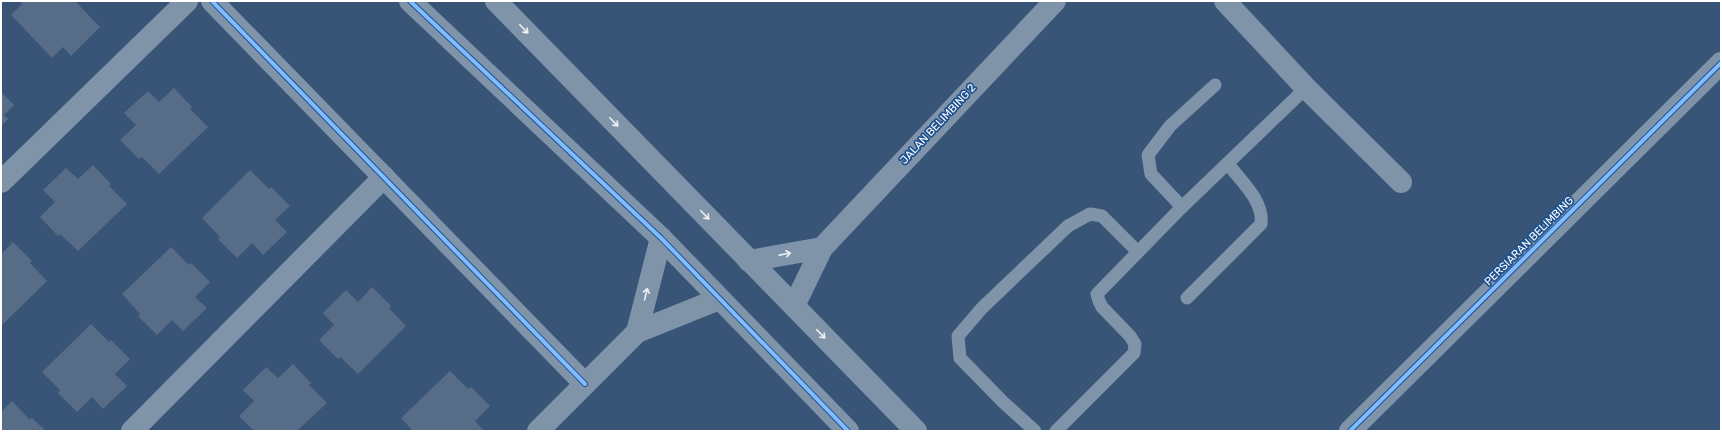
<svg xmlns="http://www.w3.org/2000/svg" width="1722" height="432" viewBox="0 0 1722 432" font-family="Rubik,sans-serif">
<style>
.building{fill:#566c87}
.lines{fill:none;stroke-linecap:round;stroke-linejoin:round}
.service{stroke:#7f94a9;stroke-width:13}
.minor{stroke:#7f94a9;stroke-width:22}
.tertiary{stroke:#7f94a9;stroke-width:22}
.cycleway-casing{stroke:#1e5190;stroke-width:6}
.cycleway{stroke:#80bcff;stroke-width:4}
.oneway{stroke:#eceff2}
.labels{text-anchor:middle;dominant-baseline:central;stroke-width:3.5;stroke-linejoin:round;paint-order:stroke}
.street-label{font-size:11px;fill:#fff;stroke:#1e5190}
</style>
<rect width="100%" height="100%" fill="#385476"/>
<g class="building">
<path d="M 19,1 L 75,1 L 100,27 L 71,56 L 63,47 L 52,58 L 11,15 L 22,4 Z"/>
<path d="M 174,88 L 192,107 L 190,109 L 208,127 L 159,174 L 142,157 L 139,159 L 120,140 L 136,125 L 124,113 L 148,91 L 159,102 Z"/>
<path d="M 1,92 L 14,105 L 4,115 L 8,119 L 1,126 Z"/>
<path d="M 93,165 L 111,184 L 109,186 L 127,204 L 78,251 L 60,234 L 58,236 L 40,217 L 55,202 L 43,190 L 66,168 L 78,179 Z"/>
<path d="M 250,170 L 269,189 L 271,187 L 290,206 L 275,220 L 287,232 L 263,255 L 252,243 L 237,258 L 218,239 L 220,237 L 202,218 Z"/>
<path d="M 13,242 L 32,261 L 30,263 L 47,281 L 1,326 L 1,254 Z"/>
<path d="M 171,247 L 189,265 L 191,263 L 210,282 L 195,297 L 207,308 L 183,331 L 172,320 L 157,335 L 138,316 L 140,314 L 122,294 Z"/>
<path d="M 372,287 L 391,306 L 389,308 L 406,326 L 358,374 L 340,357 L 338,359 L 319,340 L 334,325 L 323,313 L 346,290 L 358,302 Z"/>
<path d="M 91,324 L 109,342 L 111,340 L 130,359 L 115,374 L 127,386 L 103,409 L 92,397 L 77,412 L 58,393 L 60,390 L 42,372 Z"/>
<path d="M 293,364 L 311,383 L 309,385 L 327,403 L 297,431 L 254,431 L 239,416 L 254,401 L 243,390 L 266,367 L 278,378 Z"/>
<path d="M 450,371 L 468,389 L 471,387 L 490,406 L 475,421 L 484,431 L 413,431 L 401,418 Z"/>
<path d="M 12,401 L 30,420 L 32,418 L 46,431 L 1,431 L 1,412 Z"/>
</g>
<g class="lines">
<g class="service">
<path d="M 1182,207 L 1151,174 L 1148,155 L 1170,126 L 1215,85"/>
<path d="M 1187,298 L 1261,224 C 1264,201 1241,181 1228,164"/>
<path d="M 1035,431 L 1003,402 L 960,358 L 958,336 L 982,308 L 1068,226 L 1090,214 L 1102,216 L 1138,252"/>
<path d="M 1056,431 L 1134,353 L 1135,344 L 1130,336 L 1102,307 L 1099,301 L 1097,294 L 1182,207 L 1306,88"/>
</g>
<g class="minor">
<path d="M 212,1 L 585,384"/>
<path d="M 1225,1 L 1306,88 L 1401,182"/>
<path d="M 1,182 L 187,1"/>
<path d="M 749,261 L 822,248"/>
<path d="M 794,306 L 822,248 L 1055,1"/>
<path d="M 637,332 L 661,238"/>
<path d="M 132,431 L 384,177"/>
<path d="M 538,431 L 637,332 L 719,299"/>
<path d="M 1350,431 L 1721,63"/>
</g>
<g class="tertiary">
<path d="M 410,1 L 661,238 L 848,431"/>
<path d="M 496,1 L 916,431"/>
</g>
<defs>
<g id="cycleway">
<path d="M 212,1 L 585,384"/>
<path d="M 410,1 L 661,238 L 848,431"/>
<path d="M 1350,431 L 1721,63"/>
</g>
</defs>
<use href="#cycleway" class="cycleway-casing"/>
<use href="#cycleway" class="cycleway"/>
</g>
<defs><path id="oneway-shaft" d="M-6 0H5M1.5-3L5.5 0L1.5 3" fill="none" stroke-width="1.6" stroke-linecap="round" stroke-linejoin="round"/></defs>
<g class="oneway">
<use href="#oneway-shaft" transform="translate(524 29) rotate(46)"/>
<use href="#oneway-shaft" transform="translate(614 122) rotate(46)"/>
<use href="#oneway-shaft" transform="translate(705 215) rotate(46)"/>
<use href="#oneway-shaft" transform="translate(785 254) rotate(-11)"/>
<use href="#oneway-shaft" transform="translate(646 294) rotate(-76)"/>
<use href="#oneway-shaft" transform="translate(821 334) rotate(46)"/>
</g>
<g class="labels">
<g class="street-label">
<text transform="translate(938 124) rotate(-47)">JALAN BELIMBING 2</text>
<text transform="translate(1529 241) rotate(-45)">PERSIARAN BELIMBING</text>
</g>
</g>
<rect width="1722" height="432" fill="none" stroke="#ffffff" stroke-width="4"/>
</svg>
